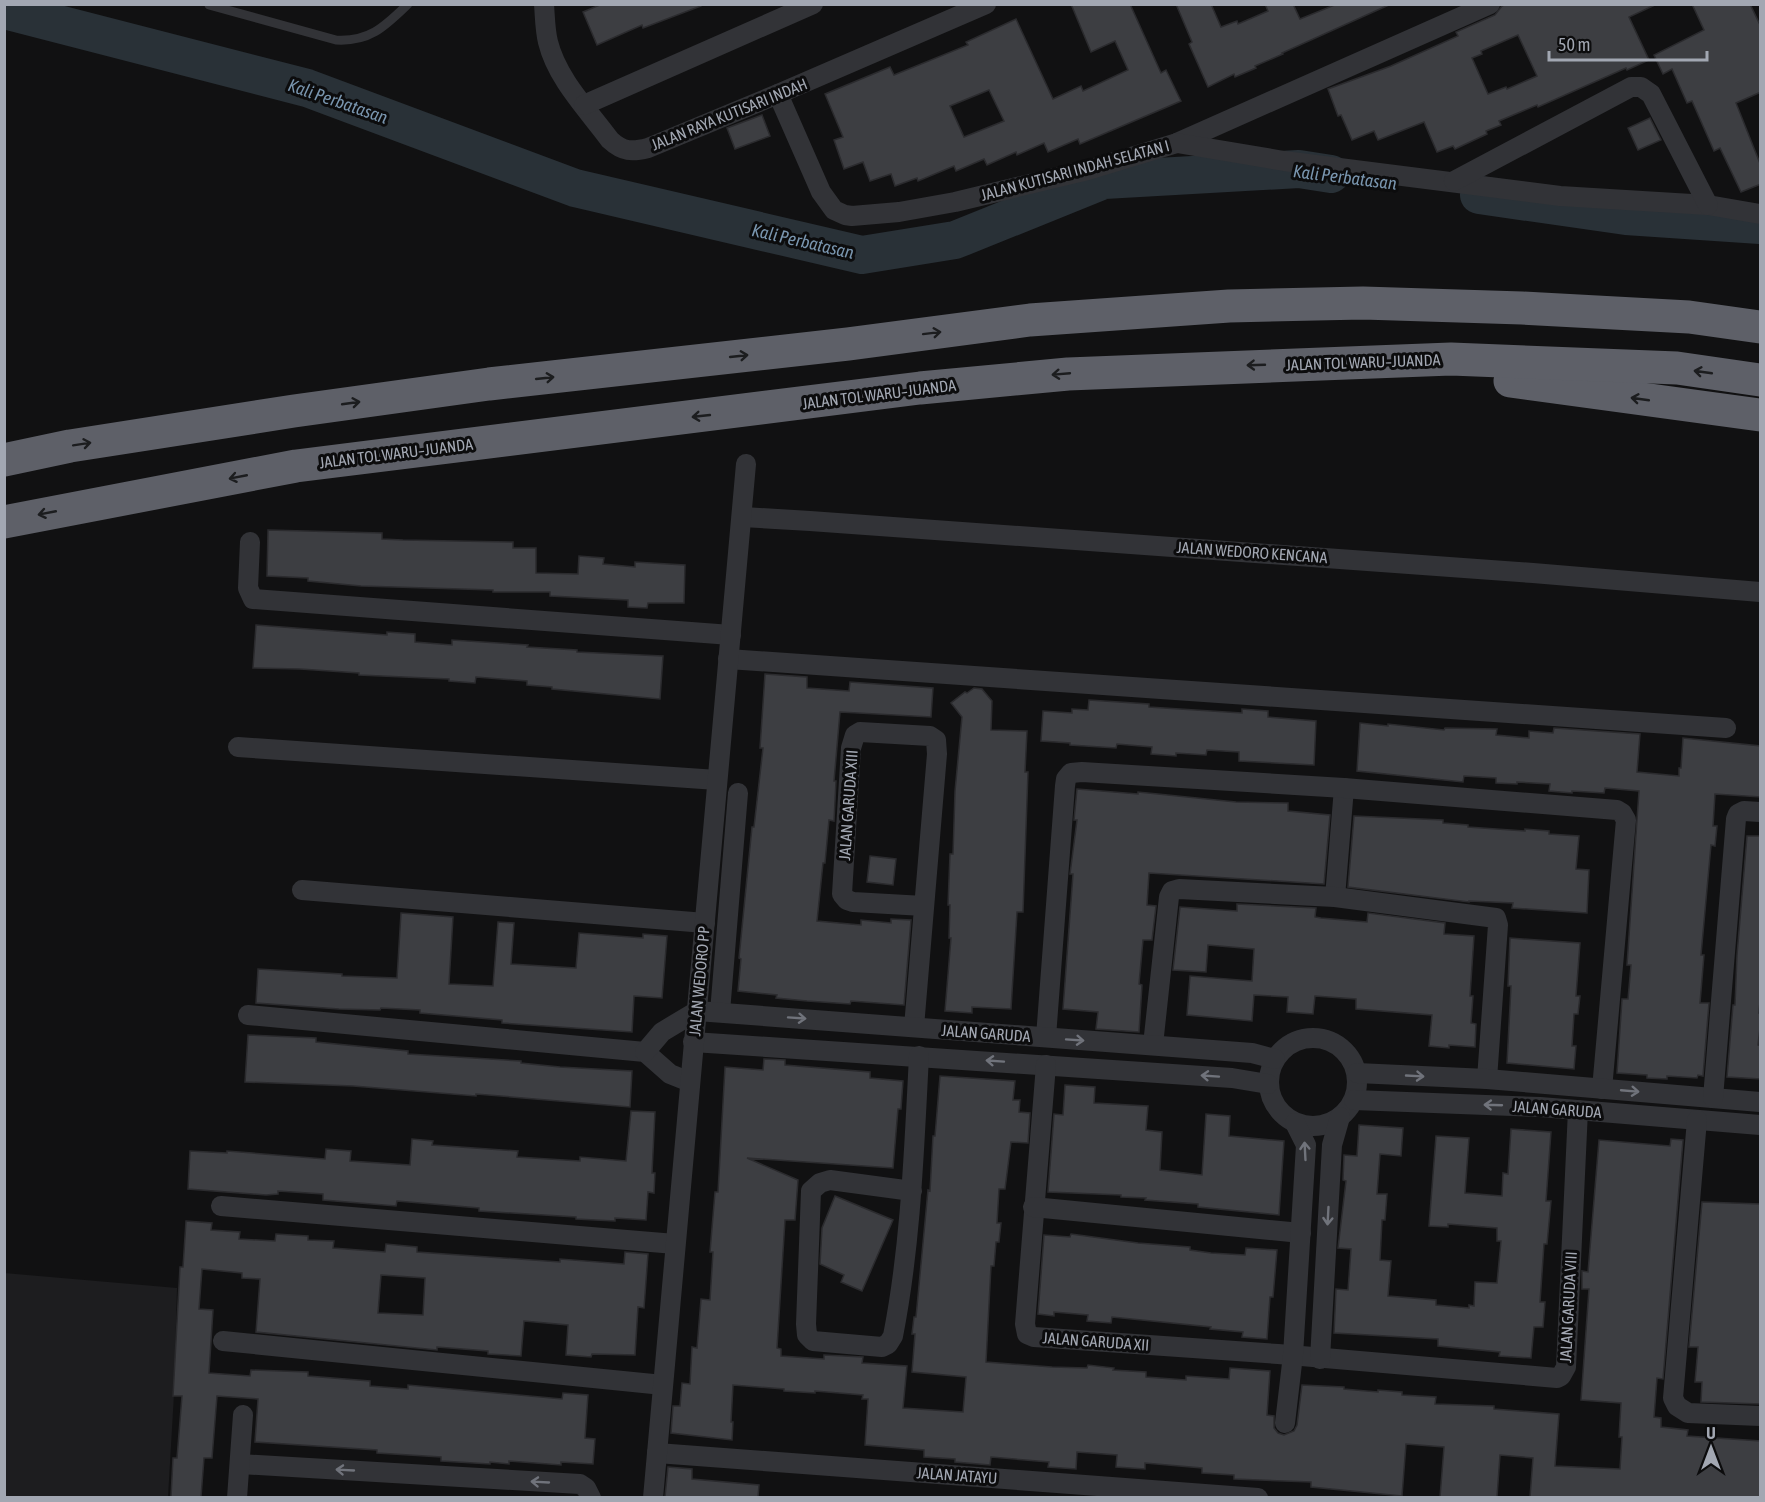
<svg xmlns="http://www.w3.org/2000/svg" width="1765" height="1502" viewBox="0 0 1765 1502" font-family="'Asap Condensed',sans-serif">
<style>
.built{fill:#1d1d1f}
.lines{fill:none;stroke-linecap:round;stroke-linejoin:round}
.river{stroke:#293137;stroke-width:38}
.building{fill:#3d3e42;stroke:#2b2b2e;stroke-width:1.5;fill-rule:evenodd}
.service{stroke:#323337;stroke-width:9}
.minor{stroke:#323337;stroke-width:20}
.motorway{stroke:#5e6068;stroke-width:33}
.oneway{stroke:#1c1d1f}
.oneway2{stroke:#70737b}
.labels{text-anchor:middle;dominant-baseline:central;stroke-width:6;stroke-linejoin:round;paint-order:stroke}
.street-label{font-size:16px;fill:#a2a7b2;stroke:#0c0c0d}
.water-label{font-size:18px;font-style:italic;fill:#7995ae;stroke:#0c0c0d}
</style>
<rect width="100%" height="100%" fill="#111112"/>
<path class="built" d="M 4,1273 L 177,1288 L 174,1394 L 168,1497 L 5,1497 Z"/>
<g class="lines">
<g class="river">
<path d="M 4,10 L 307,88 L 575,188 L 862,255 L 955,240 L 1104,180 L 1299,169 L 1331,174"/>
<path d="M 1479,195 L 1626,216 L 1760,225"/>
</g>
</g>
<g class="building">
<path d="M 602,4 L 701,4 L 701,6 L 643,28 L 642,25 L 597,45 L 583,12 Z"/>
<path d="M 1071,4 L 1130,4 L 1161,73 L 1166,70 L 1181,101 L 1080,144 L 1078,139 L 1048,152 L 1044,143 L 1017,155 L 1016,152 L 987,165 L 984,159 L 956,171 L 954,166 L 918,181 L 917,178 L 895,186 L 891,174 L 870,181 L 863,162 L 844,169 L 834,140 L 843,137 L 825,94 L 890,67 L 894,75 L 968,45 L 966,42 L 1016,19 L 1053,99 L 1081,86 L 1083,91 L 1128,70 L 1115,41 L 1091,52 ZM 989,90 L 1004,121 L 964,137 L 950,106 Z"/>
<path d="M 1176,4 L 1211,4 L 1221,27 L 1237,21 L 1238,24 L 1268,11 L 1265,4 L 1293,4 L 1300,19 L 1337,4 L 1391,4 L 1282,53 L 1283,54 L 1255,66 L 1256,68 L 1235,77 L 1234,74 L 1208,87 L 1189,44 L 1192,42 Z"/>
<path d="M 1506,4 L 1657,4 L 1629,17 L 1649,60 L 1627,70 L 1626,68 L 1538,107 L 1537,105 L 1499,121 L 1501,125 L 1486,131 L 1487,134 L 1455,149 L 1453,146 L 1437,152 L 1424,122 L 1378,140 L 1374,131 L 1352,140 L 1341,115 L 1338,116 L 1328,89 L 1391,66 L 1458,36 L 1456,32 L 1495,15 L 1502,6 ZM 1518,35 L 1537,76 L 1507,89 L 1506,87 L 1488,94 L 1472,58 L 1482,54 L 1481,51 Z"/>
<path d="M 1692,4 L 1750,4 L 1761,27 L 1761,92 L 1736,103 L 1761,166 L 1761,184 L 1741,192 L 1720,148 L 1714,151 L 1692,101 L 1687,103 L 1672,69 L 1663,74 L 1654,55 L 1704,30 Z"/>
<path d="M 762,115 L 770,136 L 735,149 L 727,128 Z"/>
<path d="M 1650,118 L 1661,140 L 1638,150 L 1628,128 Z"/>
<path d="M 268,530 L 382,533 L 382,539 L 403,540 L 513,542 L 513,548 L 536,548 L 536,573 L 578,574 L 579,556 L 604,558 L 603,564 L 635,567 L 635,562 L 685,565 L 684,603 L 648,603 L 647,608 L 628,607 L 628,600 L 550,596 L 550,592 L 493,592 L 493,590 L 361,586 L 308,581 L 308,578 L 267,576 Z"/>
<path d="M 256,625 L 387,635 L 387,632 L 415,634 L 415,642 L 452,645 L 452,640 L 528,645 L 527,647 L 577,650 L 577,652 L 663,656 L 660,699 L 552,689 L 552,687 L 527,685 L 527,681 L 476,677 L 475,683 L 449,681 L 449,679 L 359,675 L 359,673 L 300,669 L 253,668 Z"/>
<path d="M 765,674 L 807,677 L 807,688 L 849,691 L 850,682 L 933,688 L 931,717 L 840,712 L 834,781 L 836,781 L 834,821 L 829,820 L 825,863 L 823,863 L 817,921 L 861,925 L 861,920 L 891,923 L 891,919 L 911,920 L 904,1005 L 851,1001 L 850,1004 L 807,1001 L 776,998 L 777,995 L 738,991 L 741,959 L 739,958 L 752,827 L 754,827 L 763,748 L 760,748 Z"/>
<path d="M 974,688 L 982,689 L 992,701 L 991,730 L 1027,731 L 1025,772 L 1028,772 L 1023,912 L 1017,912 L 1011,1009 L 972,1007 L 972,1013 L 945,1011 L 951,938 L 949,938 L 950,905 L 948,905 L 950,854 L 953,854 L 955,791 L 962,717 L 951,703 L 965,692 L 967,693 Z"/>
<path d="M 1089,700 L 1149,704 L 1149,707 L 1242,713 L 1242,709 L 1268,711 L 1268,717 L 1316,721 L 1314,765 L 1239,761 L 1239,752 L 1207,750 L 1206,755 L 1176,753 L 1176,756 L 1151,754 L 1152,747 L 1117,744 L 1116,748 L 1070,745 L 1070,743 L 1041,741 L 1043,711 L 1072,713 L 1072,709 L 1088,710 Z"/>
<path d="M 1360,723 L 1388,726 L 1388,724 L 1444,730 L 1445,728 L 1497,729 L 1496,735 L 1529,738 L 1529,731 L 1553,733 L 1554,728 L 1640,734 L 1637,772 L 1679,776 L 1679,768 L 1681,768 L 1683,738 L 1761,746 L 1761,797 L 1715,794 L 1713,826 L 1717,826 L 1715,846 L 1711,845 L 1701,955 L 1704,955 L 1700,1003 L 1709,1003 L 1703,1076 L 1698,1075 L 1697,1078 L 1667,1076 L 1667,1079 L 1647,1078 L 1647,1075 L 1617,1073 L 1622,999 L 1628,999 L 1631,965 L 1627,965 L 1639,791 L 1605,788 L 1604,793 L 1572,791 L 1572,793 L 1549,791 L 1550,784 L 1517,782 L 1517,784 L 1496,783 L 1496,778 L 1464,776 L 1463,782 L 1357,771 Z"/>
<path d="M 1077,789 L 1138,794 L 1138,792 L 1158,794 L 1236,802 L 1288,803 L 1288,811 L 1330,815 L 1324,884 L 1149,873 L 1147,905 L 1156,906 L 1152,940 L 1143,940 L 1139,984 L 1142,985 L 1139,1032 L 1096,1029 L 1098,1012 L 1063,1009 L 1073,874 L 1070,874 L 1077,820 L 1074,820 Z"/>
<path d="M 1354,816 L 1443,820 L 1443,823 L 1468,825 L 1468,827 L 1525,831 L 1525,829 L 1549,831 L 1549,834 L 1579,836 L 1576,869 L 1589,870 L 1587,913 L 1512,908 L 1513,903 L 1469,901 L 1469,902 L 1348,887 Z"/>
<path d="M 1747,836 L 1761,836 L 1761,990 L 1759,1013 L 1761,1013 L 1761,1019 L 1758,1045 L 1761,1046 L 1761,1079 L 1727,1077 L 1733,1005 L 1735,1005 L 1737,955 Z"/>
<path d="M 870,856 L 896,859 L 893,885 L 867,882 Z"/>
<path d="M 1237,904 L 1316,908 L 1315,917 L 1321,918 L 1367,922 L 1368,913 L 1445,923 L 1444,934 L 1474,936 L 1470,996 L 1473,996 L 1471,1023 L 1476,1024 L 1475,1047 L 1449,1045 L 1449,1048 L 1429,1046 L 1432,1015 L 1356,1009 L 1356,999 L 1315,996 L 1313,1014 L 1287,1012 L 1288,997 L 1254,995 L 1252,1021 L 1187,1015 L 1190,976 L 1252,981 L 1254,949 L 1208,945 L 1206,972 L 1173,970 L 1180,907 L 1237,911 Z"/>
<path d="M 401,913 L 453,917 L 449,984 L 493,986 L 498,922 L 514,923 L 511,964 L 576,968 L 579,933 L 643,938 L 643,934 L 667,936 L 662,998 L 634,996 L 632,1032 L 502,1023 L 502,1020 L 420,1013 L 420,1010 L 381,1008 L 380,1010 L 339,1009 L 256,1003 L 258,969 L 342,974 L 342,976 L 397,978 Z"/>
<path d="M 1510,938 L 1580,943 L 1576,996 L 1580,996 L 1578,1014 L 1574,1014 L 1572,1046 L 1576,1046 L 1574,1069 L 1507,1063 L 1511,986 L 1508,986 Z"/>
<path d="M 248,1035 L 316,1038 L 316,1042 L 408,1051 L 408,1054 L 521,1061 L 521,1063 L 560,1067 L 632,1071 L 630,1107 L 476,1094 L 476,1096 L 353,1086 L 245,1082 Z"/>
<path d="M 764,1059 L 785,1060 L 785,1065 L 870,1072 L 870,1078 L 903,1081 L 901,1109 L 898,1109 L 893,1168 L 747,1158 L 798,1180 L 795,1220 L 785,1220 L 777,1348 L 781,1349 L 781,1356 L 824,1359 L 824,1355 L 844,1356 L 863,1357 L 862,1363 L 907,1366 L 903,1408 L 963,1412 L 966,1377 L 912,1372 L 915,1334 L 912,1334 L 914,1317 L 916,1317 L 928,1190 L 930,1191 L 933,1136 L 935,1136 L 940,1076 L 1015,1081 L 1013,1100 L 1020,1100 L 1019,1112 L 1030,1113 L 1028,1143 L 1011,1142 L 1005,1189 L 999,1189 L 997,1223 L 1001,1223 L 999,1242 L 996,1242 L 994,1266 L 991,1266 L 986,1362 L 1052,1367 L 1087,1368 L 1088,1365 L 1114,1368 L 1113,1370 L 1146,1372 L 1146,1377 L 1186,1380 L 1186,1376 L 1229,1379 L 1230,1368 L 1270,1371 L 1267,1415 L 1274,1416 L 1274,1428 L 1278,1433 L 1284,1435 L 1294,1431 L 1297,1425 L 1302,1385 L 1344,1387 L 1344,1389 L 1378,1392 L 1378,1390 L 1402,1392 L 1402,1395 L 1436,1397 L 1435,1404 L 1494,1406 L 1494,1409 L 1559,1414 L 1555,1466 L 1620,1469 L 1622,1437 L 1619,1437 L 1621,1403 L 1581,1400 L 1589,1289 L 1582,1289 L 1582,1271 L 1588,1272 L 1599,1140 L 1670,1146 L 1671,1139 L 1683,1140 L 1663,1379 L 1657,1378 L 1654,1417 L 1661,1418 L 1661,1427 L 1688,1430 L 1687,1436 L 1761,1441 L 1761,1497 L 1530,1497 L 1533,1458 L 1500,1455 L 1497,1497 L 1440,1497 L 1444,1447 L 1406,1444 L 1402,1496 L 1311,1487 L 1311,1482 L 1234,1479 L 1234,1475 L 1202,1473 L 1202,1468 L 1145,1463 L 1145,1469 L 1116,1467 L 1117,1455 L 1077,1452 L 1076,1469 L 1048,1467 L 1049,1462 L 991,1457 L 990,1465 L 955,1462 L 955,1459 L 924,1457 L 924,1450 L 865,1445 L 868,1399 L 862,1399 L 863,1395 L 815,1391 L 815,1393 L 784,1391 L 784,1389 L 733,1385 L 731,1422 L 733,1422 L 732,1440 L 671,1433 L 673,1406 L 680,1406 L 682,1383 L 690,1384 L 692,1347 L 697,1348 L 701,1299 L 710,1300 L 713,1252 L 710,1252 L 715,1192 L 718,1192 L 725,1067 L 763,1070 Z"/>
<path d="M 1065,1085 L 1095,1087 L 1094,1103 L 1148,1106 L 1146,1130 L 1162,1132 L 1160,1170 L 1202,1175 L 1206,1114 L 1230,1116 L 1229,1136 L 1284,1141 L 1279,1215 L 1198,1207 L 1198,1204 L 1145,1200 L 1146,1198 L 1121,1197 L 1121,1195 L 1048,1192 L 1054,1114 L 1063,1115 Z"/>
<path d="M 631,1111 L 655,1112 L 652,1173 L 655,1173 L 654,1193 L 648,1192 L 646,1220 L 615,1218 L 615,1221 L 576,1219 L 576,1217 L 479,1211 L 479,1208 L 397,1201 L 396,1206 L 323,1200 L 323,1194 L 278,1191 L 278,1194 L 266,1195 L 188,1189 L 190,1151 L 227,1153 L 227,1151 L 325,1159 L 326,1149 L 351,1151 L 350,1161 L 410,1165 L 412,1139 L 433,1141 L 432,1145 L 518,1151 L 517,1157 L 580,1161 L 580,1157 L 626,1161 Z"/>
<path d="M 1359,1125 L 1403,1128 L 1401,1156 L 1380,1154 L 1377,1194 L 1387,1194 L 1385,1220 L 1382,1220 L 1380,1260 L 1391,1261 L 1388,1296 L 1436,1300 L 1436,1305 L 1469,1308 L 1469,1305 L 1474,1306 L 1475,1282 L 1497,1283 L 1501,1241 L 1497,1241 L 1497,1228 L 1448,1224 L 1448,1227 L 1429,1226 L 1436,1136 L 1469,1138 L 1465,1193 L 1502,1196 L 1503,1173 L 1508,1174 L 1511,1129 L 1551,1132 L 1546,1201 L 1551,1201 L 1547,1244 L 1544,1244 L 1540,1302 L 1545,1302 L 1543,1327 L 1534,1327 L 1531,1358 L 1499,1356 L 1500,1352 L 1438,1346 L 1438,1339 L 1334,1333 L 1336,1289 L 1348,1290 L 1351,1249 L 1338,1248 L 1346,1181 L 1343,1180 L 1344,1155 L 1357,1156 Z"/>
<path d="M 835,1196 L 893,1220 L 862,1291 L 841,1282 L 844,1275 L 820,1264 L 822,1228 Z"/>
<path d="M 1702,1202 L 1761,1204 L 1761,1404 L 1701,1402 L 1702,1382 L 1695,1382 L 1698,1347 L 1689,1347 Z"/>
<path d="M 186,1221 L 212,1223 L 211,1230 L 240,1232 L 239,1239 L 275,1241 L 276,1234 L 308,1236 L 308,1240 L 334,1241 L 333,1248 L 385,1252 L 386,1244 L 417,1247 L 417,1252 L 560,1262 L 560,1259 L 624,1264 L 625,1252 L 648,1254 L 644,1308 L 638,1307 L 635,1355 L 592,1354 L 591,1357 L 566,1355 L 568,1325 L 524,1321 L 521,1356 L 488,1354 L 488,1351 L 437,1347 L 437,1350 L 256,1332 L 260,1279 L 242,1278 L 242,1273 L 202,1269 L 199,1309 L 213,1310 L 209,1373 L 250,1376 L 251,1370 L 308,1372 L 308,1376 L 370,1381 L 370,1386 L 408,1389 L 408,1385 L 562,1399 L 563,1393 L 588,1395 L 585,1438 L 595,1439 L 593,1464 L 561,1462 L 561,1465 L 509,1461 L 509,1464 L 490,1462 L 490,1464 L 441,1461 L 441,1457 L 377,1453 L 377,1450 L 255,1442 L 258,1399 L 217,1396 L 212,1458 L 204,1458 L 201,1497 L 171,1497 L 173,1458 L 177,1458 L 182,1396 L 173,1396 L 180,1267 L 183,1267 ZM 381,1275 L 425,1278 L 423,1315 L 378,1313 Z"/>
<path d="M 1071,1234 L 1138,1243 L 1190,1247 L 1190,1250 L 1211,1253 L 1245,1255 L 1246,1248 L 1277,1250 L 1273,1297 L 1270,1297 L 1267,1339 L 1242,1337 L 1243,1332 L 1210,1329 L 1211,1327 L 1112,1317 L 1111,1323 L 1087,1321 L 1088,1315 L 1054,1312 L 1054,1316 L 1038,1314 L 1044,1235 L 1070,1237 Z"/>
<path d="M 668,1467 L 692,1469 L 692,1479 L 759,1485 L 758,1497 L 665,1497 Z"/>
</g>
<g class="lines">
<path class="service" d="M 209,5 L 336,40 C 370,42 385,26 408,4"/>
<g class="minor">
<path d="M 544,4 C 545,17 545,30 548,42 C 557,79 588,110 610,140 C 623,152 632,152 648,148 L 778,94 L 986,4"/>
<path d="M 778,94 L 821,192 L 834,210 L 845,215 L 852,216 L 899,212 L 955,202 L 1088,170 L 1177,143 L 1490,4"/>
<path d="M 584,105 L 813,4"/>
<path d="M 1177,143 L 1284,161 L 1560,196 L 1708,205 L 1760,214"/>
<path d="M 1454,181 L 1631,87 L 1641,87 L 1651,94 L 1708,205"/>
<path d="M 743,517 L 810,521 L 1533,573 L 1760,592"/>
<path d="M 250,542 L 248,588 L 253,599 L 731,635"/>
<path d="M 728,659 L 1726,728"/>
<path d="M 238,747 L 717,780"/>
<path d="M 302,890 L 705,923"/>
<path d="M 1335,897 L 1344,788"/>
<path d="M 720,1012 L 738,793"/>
<path d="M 248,1015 L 645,1052 L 670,1074 L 690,1082"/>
<path d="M 914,1027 L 937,754 L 936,740 L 930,736 L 860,732 L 855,735 L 851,748 L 842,894 L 847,900 L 853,902 L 924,906"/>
<path d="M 1046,1037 L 1065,786 L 1066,779 L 1071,773 L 1082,772 L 1344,788 L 1617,810 L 1622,813 L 1626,820 L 1602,1089"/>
<circle cx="1313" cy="1082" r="44"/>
<path d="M 693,1042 L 1232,1078 L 1268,1084"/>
<path d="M 1153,1045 L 1169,897 L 1172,891 L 1179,889 L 1335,897 L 1496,918 L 1498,925 L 1487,1079"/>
<path d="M 645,1052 L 662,1032 L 697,1011 L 1252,1053 L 1275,1059"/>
<path d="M 1046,1065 L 1025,1324 L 1027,1334 L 1034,1337 L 1278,1354 L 1557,1378 L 1561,1376 L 1566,1367 L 1578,1110"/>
<path d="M 1357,1073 L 1487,1079 L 1760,1102"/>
<path d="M 1713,1098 L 1736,819 L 1738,814 L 1744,811 L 1760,812"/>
<path d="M 1354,1100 L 1540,1107 L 1760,1125"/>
<path d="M 1697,1120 L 1673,1398 L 1677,1406 L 1688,1413 L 1760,1416"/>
<path d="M 912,1191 L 830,1180 L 820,1183 L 811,1191 L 806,1324 L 807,1335 L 813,1341 L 882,1347 L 888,1344 L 893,1336 C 911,1244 914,1150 919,1056"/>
<path d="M 221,1206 L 675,1244"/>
<path d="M 1033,1207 L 1301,1233"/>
<path d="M 223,1341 L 663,1385"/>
<path d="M 1320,1359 L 1332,1145 L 1340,1117"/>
<path d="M 1285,1423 L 1293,1355 L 1306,1145 L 1295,1123"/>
<path d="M 657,1453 L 1258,1498"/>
<path d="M 240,1464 L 580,1484 L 586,1488 L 591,1498"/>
<path d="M 237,1498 L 243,1415"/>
<path d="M 653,1498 L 746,464"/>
</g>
<g class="motorway">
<path d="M 1510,381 L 1760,415"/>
<path d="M 4,460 L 70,446 L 294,411 L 489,384 L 848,344 L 1030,320 L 1229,306 L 1363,303 L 1522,308 L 1689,317 L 1760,327"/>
<path d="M 4,522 L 296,466 L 920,388 L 1068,374 L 1451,359 L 1677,368 L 1760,380"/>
</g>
</g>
<defs><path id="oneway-shaft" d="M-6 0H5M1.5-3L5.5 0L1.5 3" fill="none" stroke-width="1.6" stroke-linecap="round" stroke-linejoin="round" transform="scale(1.5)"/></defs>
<g class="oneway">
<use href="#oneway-shaft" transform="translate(932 333) rotate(-7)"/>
<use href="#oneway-shaft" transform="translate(739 356) rotate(-6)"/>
<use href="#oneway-shaft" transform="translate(1256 365) rotate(178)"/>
<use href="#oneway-shaft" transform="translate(1703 372) rotate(-172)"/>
<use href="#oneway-shaft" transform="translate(1061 374) rotate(175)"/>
<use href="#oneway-shaft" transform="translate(545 378) rotate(-6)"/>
<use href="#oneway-shaft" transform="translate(1640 399) rotate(-172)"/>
<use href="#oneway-shaft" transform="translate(351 403) rotate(-8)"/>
<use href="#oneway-shaft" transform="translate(701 416) rotate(174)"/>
<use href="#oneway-shaft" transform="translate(82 444) rotate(-9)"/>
<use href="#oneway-shaft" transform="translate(238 477) rotate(169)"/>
<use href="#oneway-shaft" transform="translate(47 513) rotate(169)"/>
</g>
<g class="oneway2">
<use href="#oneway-shaft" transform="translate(797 1018) rotate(4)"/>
<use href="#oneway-shaft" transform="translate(1075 1040) rotate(4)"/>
<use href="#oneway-shaft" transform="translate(995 1061) rotate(-176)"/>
<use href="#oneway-shaft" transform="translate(1210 1076) rotate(-176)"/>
<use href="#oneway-shaft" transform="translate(1415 1076) rotate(3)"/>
<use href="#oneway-shaft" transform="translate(1630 1091) rotate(5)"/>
<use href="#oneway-shaft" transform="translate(1493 1105) rotate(-178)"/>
<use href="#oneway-shaft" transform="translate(1305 1151) rotate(-93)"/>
<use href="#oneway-shaft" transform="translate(1328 1216) rotate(93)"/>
<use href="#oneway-shaft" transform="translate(345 1470) rotate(-177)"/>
<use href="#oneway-shaft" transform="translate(540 1482) rotate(-177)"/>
</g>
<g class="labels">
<g class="street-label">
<text transform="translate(729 114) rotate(-22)">JALAN RAYA KUTISARI INDAH</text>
<text transform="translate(1075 170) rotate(-15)">JALAN KUTISARI INDAH SELATAN I</text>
<text transform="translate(1363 362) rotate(-2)">JALAN TOL WARU–JUANDA</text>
<text transform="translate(879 394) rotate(-7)">JALAN TOL WARU–JUANDA</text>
<text transform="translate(396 453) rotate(-7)">JALAN TOL WARU–JUANDA</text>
<text transform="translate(1252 552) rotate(4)">JALAN WEDORO KENCANA</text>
<text transform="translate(848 805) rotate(-86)">JALAN GARUDA XIII</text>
<text transform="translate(699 981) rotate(-85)">JALAN WEDORO PP</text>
<text transform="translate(986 1033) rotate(4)">JALAN GARUDA</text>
<text transform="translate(1557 1109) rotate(4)">JALAN GARUDA</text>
<text transform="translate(1568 1307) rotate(-87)">JALAN GARUDA VIII</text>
<text transform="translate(1096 1341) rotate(4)">JALAN GARUDA XII</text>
<text transform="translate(957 1475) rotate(4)">JALAN JATAYU</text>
</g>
<g class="water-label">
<text transform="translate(338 101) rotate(19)">Kali Perbatasan</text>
<text transform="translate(1345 177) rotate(7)">Kali Perbatasan</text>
<text transform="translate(803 241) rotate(13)">Kali Perbatasan</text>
</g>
</g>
<rect width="1765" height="1502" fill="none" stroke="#a2a7b2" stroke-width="12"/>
<g transform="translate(1711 1448)" stroke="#0c0c0d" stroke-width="4.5" paint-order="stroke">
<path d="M0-4.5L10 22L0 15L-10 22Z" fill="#a2a7b2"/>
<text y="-9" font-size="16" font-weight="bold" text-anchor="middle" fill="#a2a7b2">U</text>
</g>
<path d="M1549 51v9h158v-9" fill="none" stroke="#a2a7b2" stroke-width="3"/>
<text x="1558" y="51" font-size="18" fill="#a2a7b2" stroke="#0c0c0d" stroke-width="4.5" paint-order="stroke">50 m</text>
</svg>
